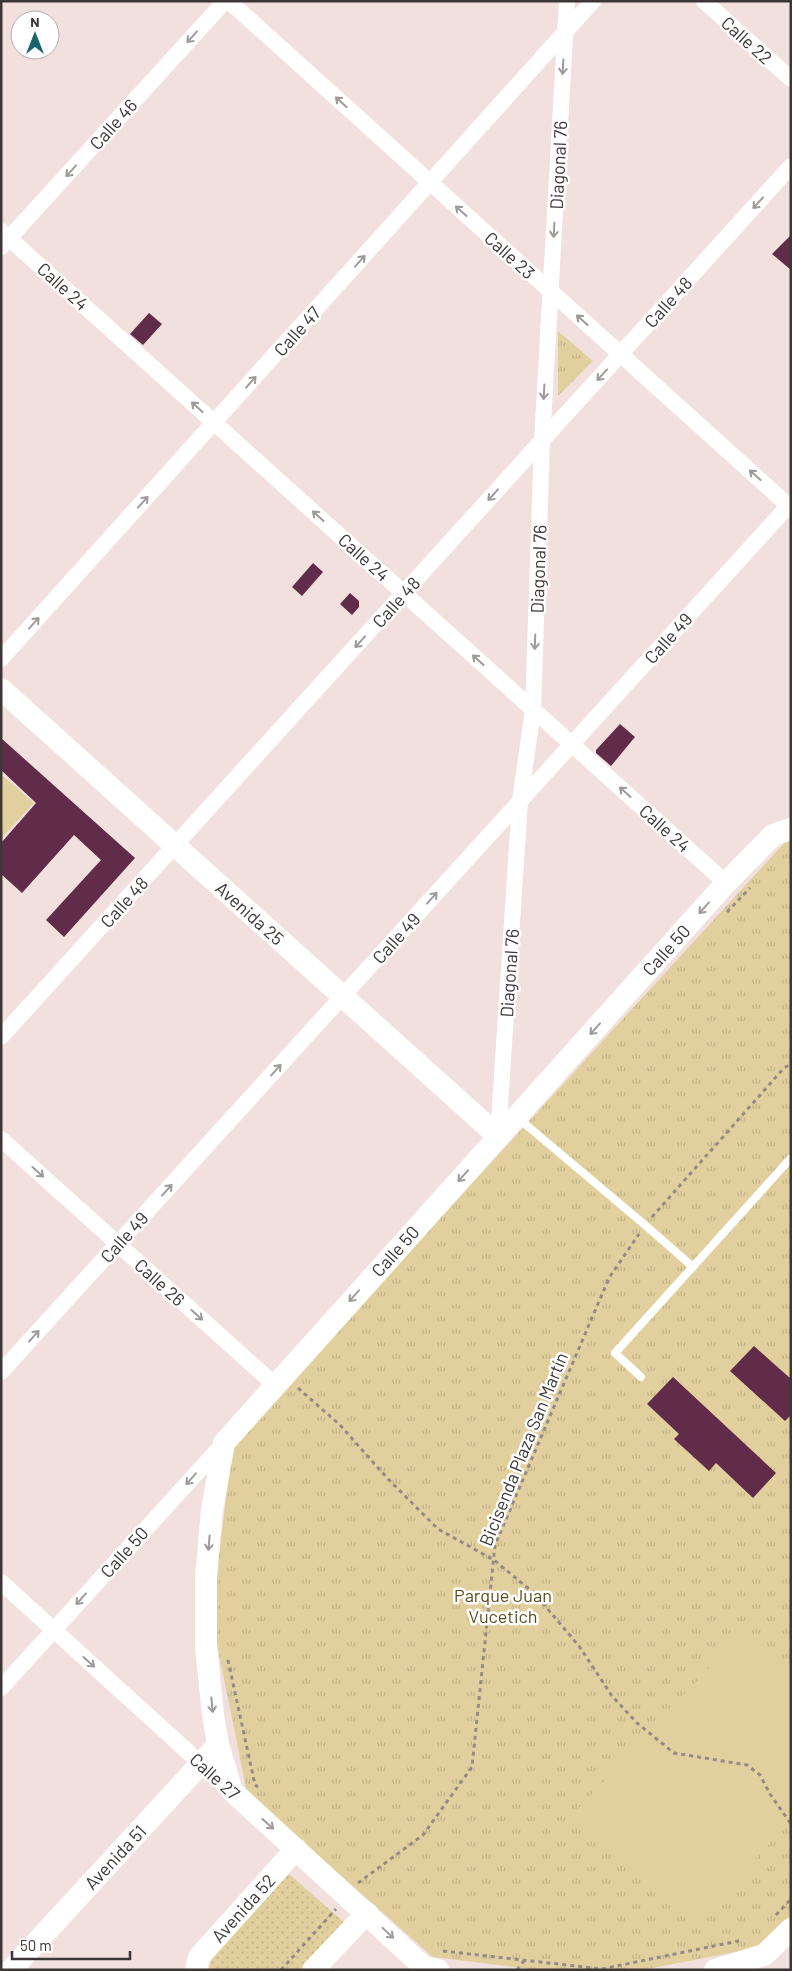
<svg xmlns="http://www.w3.org/2000/svg" width="792" height="1971" viewBox="0 0 792 1971" font-family="Barlow,sans-serif">
<style>
.grass{fill:url(#grass-dots)}
.park{fill:url(#park-tufts)}
.pitch{fill:#e1d09d}
.building{fill:#612c49}
.lines{fill:none;stroke-linecap:round;stroke-linejoin:round}
.path{stroke:#968a89;stroke-width:3;stroke-dasharray:4 4;stroke-linecap:butt}
.lane{stroke:#fff;stroke-width:8}
.street{stroke:#fff;stroke-width:16}
.secondary{stroke:#fff;stroke-width:22}
.oneway{stroke:#9e9a9a}
.labels{text-anchor:middle;dominant-baseline:central;stroke-width:5;stroke-linejoin:round;paint-order:stroke}
.street-label{font-size:18px;fill:#3d3636;stroke:#fff}
.park-label{font-size:18px;fill:#5b4c1c;stroke:#fff}
</style>
<defs>
<pattern id="grass-dots" width="8" height="8" patternUnits="userSpaceOnUse" patternTransform="scale(1.25)"><rect width="8" height="8" fill="#e1d09d"/><path d="M2 2h.1M6 6h.1" fill="none" stroke="#c2b388" stroke-width="1.8" stroke-linecap="round"/></pattern>
<pattern id="park-tufts" width="24" height="20" patternUnits="userSpaceOnUse" patternTransform="scale(1.25)"><rect width="24" height="20" fill="#e1d09d"/><path d="M3 7l-1-3M5 7V3M7 7l1-3M15 17l-1-3M17 17v-4M19 17l1-3" fill="none" stroke="#c2b388"/></pattern>
</defs>
<rect width="100%" height="100%" fill="#f2e0de"/>
<path class="grass" d="M 289,1874 L 345,1923 L 304,1970 L 209,1970 L 211,1959 Z"/>
<g class="park">
<path d="M 558,331 L 593,361 L 558,396 Z"/>
<path d="M 791,839 L 791,1915 L 761,1947 L 642,1970 L 538,1970 L 433,1957 L 247,1793 L 211,1614 L 233,1444 L 787,840 Z"/>
</g>
<g class="pitch">
<path d="M 1,774 L 34,803 L 1,839 Z"/>
<path d="M 745,1629 L 791,1666 L 791,1820 L 700,1920 L 576,1811 Z"/>
</g>
<g class="building">
<path d="M 791,235 L 791,270 L 772,254 Z"/>
<path d="M 149,313 L 162,324 L 143,345 L 130,334 Z"/>
<path d="M 313,563 L 323,572 L 302,596 L 292,587 Z"/>
<path d="M 350,593 L 359,601 L 359,607 L 352,615 L 340,604 Z"/>
<path d="M 620,724 L 635,737 L 611,766 L 596,753 L 596,750 Z"/>
<path d="M 1,738 L 135,858 L 64,937 L 46,920 L 101,860 L 74,835 L 22,893 L 1,874 L 1,843 L 36,803 L 1,770 Z"/>
<path d="M 754,1346 L 791,1379 L 791,1415 L 785,1421 L 730,1371 Z"/>
<path d="M 673,1377 L 776,1473 L 753,1498 L 716,1463 L 709,1471 L 674,1439 L 679,1434 L 647,1404 Z"/>
</g>
<g class="lines">
<g class="path">
<path d="M 727,912 L 750,888"/>
<path d="M 652,1217 L 784,1068 L 791,1064"/>
<path d="M 298,1388 L 340,1425 L 388,1479 L 438,1529 L 494,1560 L 535,1594 L 579,1646 L 612,1696 L 637,1723 L 674,1753 L 747,1765 L 760,1775 L 770,1794 L 791,1824"/>
<path d="M 228,1660 L 255,1785 L 258,1787"/>
<path d="M 358,1883 L 423,1835 L 472,1767 L 495,1545 L 609,1278 L 639,1234"/>
<path d="M 776,1915 L 791,1899"/>
<path d="M 443,1951 L 602,1969 L 743,1940"/>
<path d="M 281,1970 L 336,1909"/>
<path d="M 517,1970 L 524,1961"/>
</g>
<g class="lane">
<path d="M 518,1118 L 645,1225 L 693,1267"/>
<path d="M 641,1377 L 615,1353 L 791,1158"/>
</g>
<g class="street">
<path d="M 229,1 L 791,508"/>
<path d="M 704,1 L 791,79"/>
<path d="M 1,231 L 726,883"/>
<path d="M 1,247 L 225,1"/>
<path d="M 1,659 L 593,1"/>
<path d="M 1,1037 L 791,166"/>
<path d="M 498,1136 L 520,801 L 533,710 L 542,441 L 567,1"/>
<path d="M 1,1139 L 275,1385"/>
<path d="M 1,1372 L 791,503"/>
<path d="M 1,1582 L 231,1791"/>
<path d="M 1,1688 L 224,1443"/>
</g>
<g class="secondary">
<path d="M 1,689 L 498,1136"/>
<path d="M 11,1970 L 218,1745"/>
<path d="M 196,1970 L 199,1957 L 296,1849"/>
<path d="M 313,1970 L 367,1913"/>
<path d="M 438,1970 L 424,1967 L 232,1791 L 218,1745 L 213,1715 L 206,1647 L 206,1578 L 212,1510 L 224,1443 L 726,883 L 773,835 L 791,829"/>
<path d="M 715,1970 L 764,1955 L 791,1929"/>
</g>
</g>
<defs><path id="oneway-shaft" d="M-6 0H5M1.5-3L5.5 0L1.5 3" fill="none" stroke-width="1.6" stroke-linecap="round" stroke-linejoin="round" transform="scale(1.25)"/></defs>
<g class="oneway">
<use href="#oneway-shaft" transform="translate(192 37) rotate(132)"/>
<use href="#oneway-shaft" transform="translate(563 67) rotate(93)"/>
<use href="#oneway-shaft" transform="translate(341 102) rotate(-138)"/>
<use href="#oneway-shaft" transform="translate(71 171) rotate(132)"/>
<use href="#oneway-shaft" transform="translate(758 203) rotate(132)"/>
<use href="#oneway-shaft" transform="translate(461 211) rotate(-138)"/>
<use href="#oneway-shaft" transform="translate(554 230) rotate(93)"/>
<use href="#oneway-shaft" transform="translate(360 261) rotate(-48)"/>
<use href="#oneway-shaft" transform="translate(582 320) rotate(-138)"/>
<use href="#oneway-shaft" transform="translate(602 375) rotate(132)"/>
<use href="#oneway-shaft" transform="translate(251 382) rotate(-48)"/>
<use href="#oneway-shaft" transform="translate(544 392) rotate(93)"/>
<use href="#oneway-shaft" transform="translate(197 407) rotate(-138)"/>
<use href="#oneway-shaft" transform="translate(755 475) rotate(-138)"/>
<use href="#oneway-shaft" transform="translate(493 495) rotate(132)"/>
<use href="#oneway-shaft" transform="translate(143 502) rotate(-48)"/>
<use href="#oneway-shaft" transform="translate(318 516) rotate(-138)"/>
<use href="#oneway-shaft" transform="translate(34 623) rotate(-48)"/>
<use href="#oneway-shaft" transform="translate(360 642) rotate(132)"/>
<use href="#oneway-shaft" transform="translate(535 642) rotate(92)"/>
<use href="#oneway-shaft" transform="translate(478 660) rotate(-138)"/>
<use href="#oneway-shaft" transform="translate(625 792) rotate(-138)"/>
<use href="#oneway-shaft" transform="translate(432 898) rotate(-48)"/>
<use href="#oneway-shaft" transform="translate(704 908) rotate(132)"/>
<use href="#oneway-shaft" transform="translate(595 1029) rotate(132)"/>
<use href="#oneway-shaft" transform="translate(276 1070) rotate(-48)"/>
<use href="#oneway-shaft" transform="translate(38 1172) rotate(42)"/>
<use href="#oneway-shaft" transform="translate(463 1176) rotate(132)"/>
<use href="#oneway-shaft" transform="translate(167 1190) rotate(-48)"/>
<use href="#oneway-shaft" transform="translate(354 1296) rotate(132)"/>
<use href="#oneway-shaft" transform="translate(197 1315) rotate(42)"/>
<use href="#oneway-shaft" transform="translate(34 1336) rotate(-48)"/>
<use href="#oneway-shaft" transform="translate(191 1479) rotate(132)"/>
<use href="#oneway-shaft" transform="translate(209 1543) rotate(95)"/>
<use href="#oneway-shaft" transform="translate(81 1599) rotate(132)"/>
<use href="#oneway-shaft" transform="translate(89 1662) rotate(42)"/>
<use href="#oneway-shaft" transform="translate(212 1705) rotate(85)"/>
<use href="#oneway-shaft" transform="translate(268 1824) rotate(42)"/>
<use href="#oneway-shaft" transform="translate(388 1933) rotate(43)"/>
</g>
<g class="labels">
<g class="street-label">
<text transform="translate(747 40) rotate(42)">Calle 22</text>
<text transform="translate(113 124) rotate(-48)">Calle 46</text>
<text transform="translate(558 165) rotate(-87)">Diagonal 76</text>
<text transform="translate(510 255) rotate(42)">Calle 23</text>
<text transform="translate(63 286) rotate(42)">Calle 24</text>
<text transform="translate(668 302) rotate(-48)">Calle 48</text>
<text transform="translate(297 331) rotate(-48)">Calle 47</text>
<text transform="translate(364 557) rotate(42)">Calle 24</text>
<text transform="translate(538 569) rotate(-88)">Diagonal 76</text>
<text transform="translate(396 602) rotate(-48)">Calle 48</text>
<text transform="translate(668 638) rotate(-48)">Calle 49</text>
<text transform="translate(665 828) rotate(42)">Calle 24</text>
<text transform="translate(124 902) rotate(-48)">Calle 48</text>
<text transform="translate(250 913) rotate(42)">Avenida 25</text>
<text transform="translate(396 938) rotate(-48)">Calle 49</text>
<text transform="translate(666 950) rotate(-48)">Calle 50</text>
<text transform="translate(509 973) rotate(-86)">Diagonal 76</text>
<text transform="translate(124 1237) rotate(-48)">Calle 49</text>
<text transform="translate(395 1251) rotate(-48)">Calle 50</text>
<text transform="translate(160 1282) rotate(42)">Calle 26</text>
<text transform="translate(523 1449) rotate(-68)">Bicisenda Plaza San Martín</text>
<text transform="translate(124 1552) rotate(-48)">Calle 50</text>
<text transform="translate(215 1776) rotate(42)">Calle 27</text>
<text transform="translate(115 1857) rotate(-47)">Avenida 51</text>
<text transform="translate(243 1908) rotate(-48)">Avenida 52</text>
</g>
<g class="park-label">
<text x="503" y="1595">Parque Juan<tspan x="503" dy="21">Vucetich</tspan></text>
</g>
</g>
<rect width="792" height="1971" fill="none" stroke="#3d3636" stroke-width="5"/>
<g transform="translate(35 35)"><circle r="24" fill="#ffffff" stroke="#b1afaf"/>
<path d="M0-4L9 19L0 12L-9 19Z" fill="#19646f"/>
<text y="-8" font-size="14" font-weight="bold" text-anchor="middle" fill="#3d3636">N</text>
</g>
<path d="M12 1951v8h118v-8" fill="none" stroke="#3d3636" stroke-width="2.5"/>
<text x="20" y="1951" font-size="15" fill="#3d3636" stroke="#ffffff" stroke-width="4" paint-order="stroke">50 m</text>
</svg>
